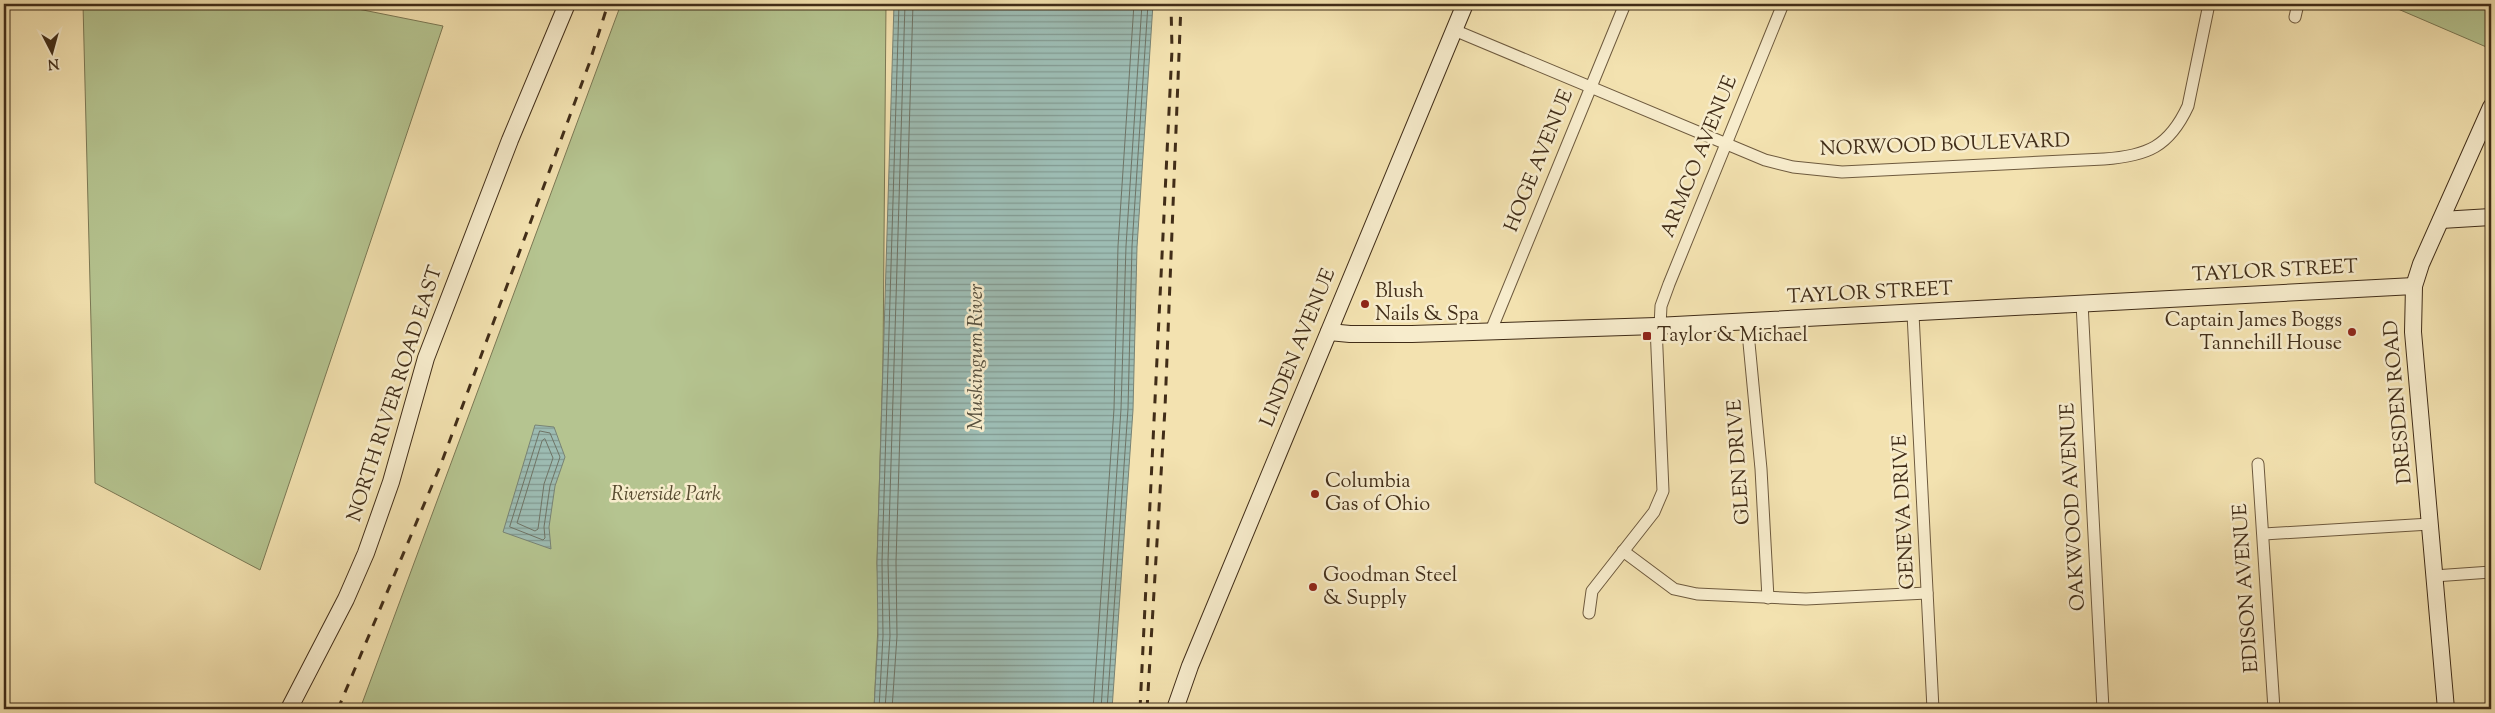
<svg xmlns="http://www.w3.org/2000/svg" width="2495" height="713" viewBox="0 0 2495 713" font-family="'Sorts Mill Goudy',serif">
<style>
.park{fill:#b5c490;stroke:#7b7854}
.water{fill:url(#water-rules);stroke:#788375}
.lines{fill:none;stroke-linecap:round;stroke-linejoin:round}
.shore{stroke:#6f7466;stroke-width:1}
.street-casing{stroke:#6e5a3e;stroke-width:13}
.secondary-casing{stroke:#412d18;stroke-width:18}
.street{stroke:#f7eccc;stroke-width:11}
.secondary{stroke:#f7eccc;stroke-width:16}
.rail{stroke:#412d18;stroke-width:3;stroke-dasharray:9 9;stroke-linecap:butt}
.poi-dot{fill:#8f2418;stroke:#f7eccc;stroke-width:2}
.labels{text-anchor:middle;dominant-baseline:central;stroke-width:5;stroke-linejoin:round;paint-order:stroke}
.street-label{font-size:20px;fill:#412d18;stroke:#f7eccc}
.poi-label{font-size:20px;fill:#412d18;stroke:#f7eccc;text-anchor:start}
.park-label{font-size:20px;font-style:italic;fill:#584b30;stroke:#f7eccc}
.water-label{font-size:21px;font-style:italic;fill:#58513f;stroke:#f7eccc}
</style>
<defs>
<pattern id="water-rules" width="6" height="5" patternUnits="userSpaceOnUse" patternTransform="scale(1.25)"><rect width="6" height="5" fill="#9dbcb3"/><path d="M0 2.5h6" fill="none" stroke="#829991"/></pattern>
</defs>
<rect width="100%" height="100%" fill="#f3e2b0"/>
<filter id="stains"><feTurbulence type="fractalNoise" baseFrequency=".004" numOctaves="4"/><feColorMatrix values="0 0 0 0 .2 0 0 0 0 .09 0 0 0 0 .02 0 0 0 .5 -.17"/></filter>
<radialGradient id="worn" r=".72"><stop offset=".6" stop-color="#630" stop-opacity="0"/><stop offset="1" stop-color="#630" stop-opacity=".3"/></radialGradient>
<g class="park">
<path d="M 83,4 L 333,4 L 443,26 L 260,570 L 95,483 Z"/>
<path d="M 621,4 L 886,4 L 883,361 L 877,563 L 879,605 L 874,709 L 360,709 Z"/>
<path d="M 2399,4 L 2491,4 L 2491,49 L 2398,9 Z"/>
</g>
<g class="water">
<path d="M 894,4 L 1153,4 L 1137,247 L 1133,410 L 1112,709 L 874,709 L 878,636 L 877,563 Z"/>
<path d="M 535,425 L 554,427 L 565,457 L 555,486 L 549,527 L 551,549 L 503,532 Z"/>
</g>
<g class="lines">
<g class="shore">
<path d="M 540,431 L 550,433 L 560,457 L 550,486 L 544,527 L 545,538 L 543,540 L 510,527 Z"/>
<path d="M 545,439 L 553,458 L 544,484 L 538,529 L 535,531 L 517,523 L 542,441 Z"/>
<path d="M 879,709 L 883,636 L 882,562 L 899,4"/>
<path d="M 885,709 L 890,636 L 888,562 L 905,4"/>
<path d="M 892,709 L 897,636 L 896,562 L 913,4"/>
<path d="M 1093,709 L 1114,409 L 1118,246 L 1134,4"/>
<path d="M 1101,709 L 1121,409 L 1126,246 L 1142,4"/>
<path d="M 1107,709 L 1128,409 L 1132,246 L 1148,4"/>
</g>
<defs>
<g id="street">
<path d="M 2295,17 L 2298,4"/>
<path d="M 1454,30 L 1765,160 L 1793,167 L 1842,172 L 2104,159 C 2147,156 2169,147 2188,106 L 2209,4"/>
<path d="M 2082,303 L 2103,709"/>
<path d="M 1913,314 L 1933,709"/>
<path d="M 1747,322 L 1761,469 L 1768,598"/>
<path d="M 1660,326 L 1661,306 L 1669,284 L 1783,4"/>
<path d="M 1490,333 L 1625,4"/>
<path d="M 2258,464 L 2274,709"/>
<path d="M 2264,534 L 2430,524"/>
<path d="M 1623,551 L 1674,589 L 1697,594 L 1806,599 L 1927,593"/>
<path d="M 2434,576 L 2491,572"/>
<path d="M 1589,613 L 1592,591 L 1654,512 L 1663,491 L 1656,326"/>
</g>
<g id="secondary">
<path d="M 2441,220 L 2491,217"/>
<path d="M 1329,332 L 1350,334 L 1412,334 L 1656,326 L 2414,286"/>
<path d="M 289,709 L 346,599 L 366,553 L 391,482 L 426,358 L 510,140 L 567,4"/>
<path d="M 1175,709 L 1190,666 L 1465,4"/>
<path d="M 2446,709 L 2413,332 L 2414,286 L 2421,264 L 2491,107"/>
</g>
</defs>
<use href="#street" class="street-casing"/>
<use href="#secondary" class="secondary-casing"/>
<use href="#street" class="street"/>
<use href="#secondary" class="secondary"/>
<g class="rail">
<path d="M 338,709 L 441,464 L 589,64 L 608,4"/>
<path d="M 1140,709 L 1172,50 L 1171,4"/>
<path d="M 1147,709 L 1165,408 L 1181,4"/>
</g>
</g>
<g class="poi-dot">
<circle cx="1365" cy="304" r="5"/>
<circle cx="2352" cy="332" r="5"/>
<rect x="1642" y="331" width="10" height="10" rx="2.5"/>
<circle cx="1315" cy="494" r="5"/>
<circle cx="1313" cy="587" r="5"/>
</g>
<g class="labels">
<g class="street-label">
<text transform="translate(1945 146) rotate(-2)">NORWOOD BOULEVARD</text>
<text transform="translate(1700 157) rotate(-68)">ARMCO AVENUE</text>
<text transform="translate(1540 161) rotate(-68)">HOGE AVENUE</text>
<text transform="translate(2275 272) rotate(-3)">TAYLOR STREET</text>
<text transform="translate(1870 294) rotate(-3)">TAYLOR STREET</text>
<text transform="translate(1299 348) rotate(-68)">LINDEN AVENUE</text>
<text transform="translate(396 394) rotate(-72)">NORTH RIVER ROAD EAST</text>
<text transform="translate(2399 402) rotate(-95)">DRESDEN ROAD</text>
<text transform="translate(1740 462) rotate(-94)">GLEN DRIVE</text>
<text transform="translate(2074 507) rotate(-93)">OAKWOOD AVENUE</text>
<text transform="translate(1905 512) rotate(-93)">GENEVA DRIVE</text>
<text transform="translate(2247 588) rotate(-94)">EDISON AVENUE</text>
</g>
<g class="poi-label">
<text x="1375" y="292">Blush<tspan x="1375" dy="23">Nails &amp; Spa</tspan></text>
<text x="2342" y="321" text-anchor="end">Captain James Boggs<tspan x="2342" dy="23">Tannehill House</tspan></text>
<text x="1657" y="336">Taylor &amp; Michael</text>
<text x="1325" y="482">Columbia<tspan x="1325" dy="23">Gas of Ohio</tspan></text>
<text x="1323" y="576">Goodman Steel<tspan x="1323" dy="23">&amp; Supply</tspan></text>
</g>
<g class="park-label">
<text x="666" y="495">Riverside Park</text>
</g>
<g class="water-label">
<text transform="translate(977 357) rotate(-90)">Muskingum River</text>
</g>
</g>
<rect width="2495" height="713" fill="none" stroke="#f3e2b0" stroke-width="20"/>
<rect x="5" y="5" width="2485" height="703" fill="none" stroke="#412d18" stroke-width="2.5"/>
<rect x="10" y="10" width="2475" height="693" fill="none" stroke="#412d18"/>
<g transform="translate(52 52) rotate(174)" stroke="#f7eccc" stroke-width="4" paint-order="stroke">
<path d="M0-4L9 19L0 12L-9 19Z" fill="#412d18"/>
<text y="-8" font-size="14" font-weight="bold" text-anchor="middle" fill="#412d18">N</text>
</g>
<rect width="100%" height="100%" filter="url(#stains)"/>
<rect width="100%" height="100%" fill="url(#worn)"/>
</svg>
